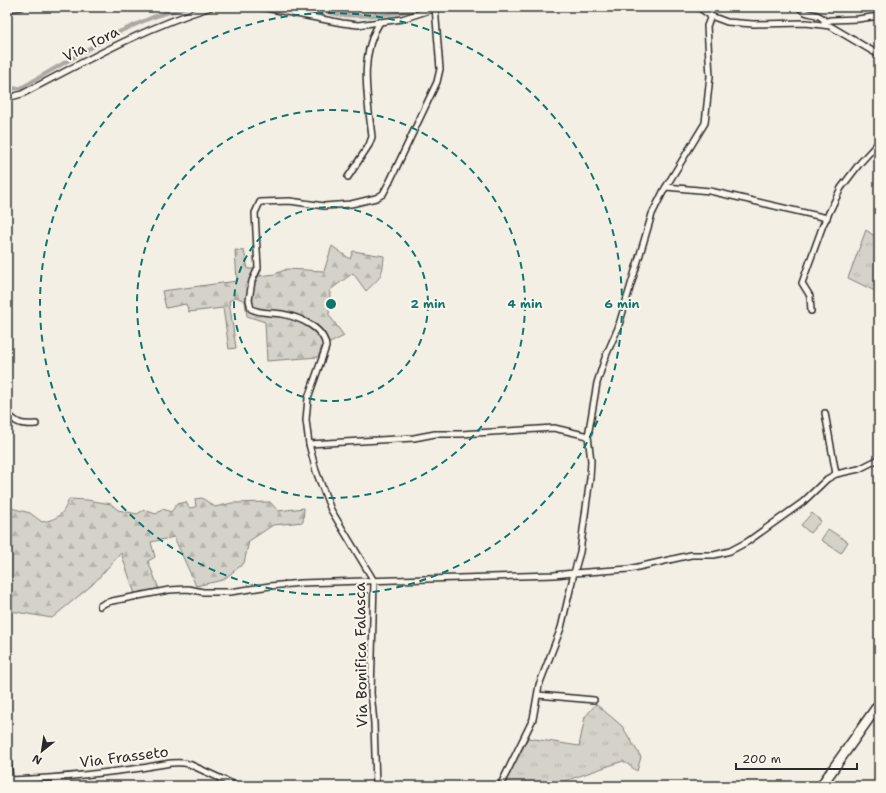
<svg xmlns="http://www.w3.org/2000/svg" width="886" height="793" viewBox="0 0 886 793" font-family="'Shantell Sans',sans-serif">
<style>
.grass{fill:url(#grass-tufts);stroke:#807e7a}
.forest{fill:url(#forest-firs);stroke:#807e7a}
.park{fill:#d5d2c9;stroke:#807e7a}
.lines{fill:none;stroke-linecap:round;stroke-linejoin:round}
.canal{stroke:#aca9a2;stroke-width:4}
.street-casing{stroke:#2b2b2b;stroke-width:8}
.highway-casing{stroke:#2b2b2b;stroke-width:12}
.street{stroke:#fbf7ec;stroke-width:5}
.highway{stroke:#fbf7ec;stroke-width:9}
.ring{fill:none;stroke:#0f766e;stroke-width:2;stroke-dasharray:7 5}
.labels{text-anchor:middle;dominant-baseline:central;stroke-width:4;stroke-linejoin:round;paint-order:stroke}
.street-label{font-size:15px;fill:#2b2b2b;stroke:#fbf7ec}
.centre{fill:#0f766e;stroke:#fbf7ec;stroke-width:2}
.ring-label{font-size:12px;text-anchor:middle;font-weight:bold;fill:#0f766e;stroke:#fbf7ec;stroke-width:4;stroke-linejoin:round;paint-order:stroke}
</style>
<defs>
<pattern id="grass-tufts" width="24" height="20" patternUnits="userSpaceOnUse"><rect width="24" height="20" fill="#d5d2c9"/><path d="M3 7l-1-3M5 7V3M7 7l1-3M15 17l-1-3M17 17v-4M19 17l1-3" fill="none" stroke="#b7b4ad"/></pattern>
<pattern id="forest-firs" width="22" height="20" patternUnits="userSpaceOnUse"><rect width="22" height="20" fill="#d5d2c9"/><path d="M5 1l3.5 6h-7zM16 11l3.5 6h-7z" fill="#b7b4ad"/></pattern>
</defs>
<rect width="100%" height="100%" fill="#f3efe4"/>
<filter id="ink" filterUnits="userSpaceOnUse"><feTurbulence type="fractalNoise" baseFrequency=".025" numOctaves="2"/><feDisplacementMap in="SourceGraphic" scale="8" xChannelSelector="R" yChannelSelector="G"/><feConvolveMatrix kernelMatrix="1 2 1 2 8 2 1 2 1" color-interpolation-filters="sRGB"/></filter>
<g filter="url(#ink)">
<g class="grass">
<path d="M 866,230 L 879,239 L 879,293 L 848,278 Z"/>
<path d="M 596,704 L 622,726 L 641,757 L 637,771 L 623,761 L 559,783 L 558,786 L 503,786 L 528,738 L 579,746 L 585,717 Z"/>
</g>
<g class="forest">
<path d="M 332,246 L 350,259 L 353,251 L 384,256 C 383,276 380,278 366,291 L 353,273 L 330,290 L 329,315 L 344,336 L 328,344 L 323,344 L 318,357 L 267,361 L 265,322 L 247,316 L 245,301 L 236,297 L 229,301 L 236,348 L 229,349 L 223,308 L 189,312 L 186,304 L 166,308 L 162,291 L 237,281 L 235,250 L 244,251 L 248,269 L 260,269 L 260,276 L 275,274 L 287,269 L 324,271 Z"/>
<path d="M 202,498 L 215,507 L 232,503 L 270,502 L 278,511 L 304,508 L 303,522 L 273,525 L 249,541 L 244,563 L 223,580 L 196,586 L 174,537 L 151,542 L 155,557 L 148,561 L 159,589 L 135,594 L 121,553 L 92,585 L 52,618 L 10,611 L 7,594 L 7,511 L 11,508 L 30,513 L 42,522 C 58,519 63,515 69,499 L 87,500 L 111,504 L 118,510 L 137,514 L 144,510 L 156,514 L 163,509 L 171,512 L 177,504 L 186,502 L 189,508 L 196,507 L 195,499 Z"/>
</g>
<g class="park">
<path d="M 812,513 L 821,521 L 810,533 L 801,525 Z"/>
<path d="M 828,529 L 848,542 L 841,553 L 821,540 Z"/>
</g>
<g class="lines">
<g class="canal">
<path d="M 309,7 C 320,10 331,14 342,15 C 364,17 400,15 420,7"/>
<path d="M 7,89 L 21,88 L 88,49 L 121,31 L 153,17 L 186,7"/>
</g>
<defs>
<g id="street">
<path d="M 261,7 L 342,23 L 358,25 L 402,19 L 439,7"/>
<path d="M 354,7 L 376,7"/>
<path d="M 698,7 L 711,16 L 727,22 L 753,24 L 806,23 L 830,26 L 879,55"/>
<path d="M 799,7 C 808,18 816,10 824,20 L 824,24 L 827,21 L 831,20 L 858,19 L 879,16"/>
<path d="M 7,9 L 21,7"/>
<path d="M 7,98 L 22,94 C 84,62 143,28 211,7"/>
<path d="M 348,177 L 369,145 L 372,137 C 368,100 358,56 380,22"/>
<path d="M 666,187 L 710,191 L 827,218"/>
<path d="M 811,311 L 810,296 L 802,283 L 823,225 L 841,188 L 860,163 L 879,142"/>
<path d="M 7,413 C 17,424 21,425 36,424"/>
<path d="M 825,413 L 836,474"/>
<path d="M 309,444 L 414,438 L 435,434 L 461,434 L 554,428 L 588,436"/>
<path d="M 100,606 L 105,603 L 112,601 L 169,590 L 188,589 L 203,592 L 230,592 L 270,586 L 301,583 L 554,575 L 574,573 L 580,552 L 590,478 L 591,461 L 588,436 L 597,383 L 605,358 L 618,328 L 652,214 L 664,190 L 705,123 L 710,76 L 707,26 L 711,16"/>
<path d="M 538,695 L 594,700"/>
<path d="M 7,748 L 10,780"/>
<path d="M 7,780 C 52,779 97,774 141,768 C 157,766 174,760 189,764 L 237,786"/>
<path d="M 376,786 L 374,723 L 371,693 L 374,581 L 331,510 L 316,471 L 309,444 L 306,420 L 308,398 L 326,347 C 325,328 299,317 282,314 C 271,312 261,314 251,309 L 249,300 L 252,281 L 258,268 L 255,213 L 260,202 L 290,201 L 324,206 L 351,204 L 376,198 L 383,194 L 390,181 L 437,82 L 440,69 L 435,7"/>
<path d="M 500,786 L 533,719 L 539,685 L 561,628 L 574,573 L 629,569 L 691,555 L 714,555 L 730,551 L 747,542 L 803,502 L 827,479 L 836,474 L 859,469 L 879,459"/>
</g>
<path id="highway" d="M 821,786 L 879,704"/>
</defs>
<use href="#street" class="street-casing"/>
<use href="#highway" class="highway-casing"/>
<use href="#street" class="street"/>
<use href="#highway" class="highway"/>
</g>
</g>
<g class="ring">
<circle cx="331" cy="304" r="97"/>
<circle cx="331" cy="304" r="194"/>
<circle cx="331" cy="304" r="291"/>
</g>
<g class="labels">
<g class="street-label">
<text transform="translate(91 44) rotate(-27)">Via Tora</text>
<text transform="translate(361 655) rotate(-91)">Via Bonifica Falasca</text>
<text transform="translate(124 757) rotate(-7)">Via Frasseto</text>
</g>
</g>
<circle cx="331" cy="304" r="6" class="centre"/>
<g class="ring-label">
<text x="428" y="308">2 min</text>
<text x="525" y="308">4 min</text>
<text x="622" y="308">6 min</text>
</g>
<rect width="886" height="793" fill="none" stroke="#fbf7ec" stroke-width="24"/>
<rect x="12" y="12" width="862" height="769" fill="none" stroke="#2b2b2b" stroke-width="1.5" filter="url(#ink)"/>
<g transform="translate(42 751) rotate(210)" stroke="#fbf7ec" stroke-width="3" paint-order="stroke">
<path d="M0-3L7 15L0 10L-7 15Z" fill="#2b2b2b"/>
<text y="-6" font-size="11" font-weight="bold" text-anchor="middle" fill="#2b2b2b">N</text>
</g>
<path d="M736 763v6h121v-6" fill="none" stroke="#2b2b2b" stroke-width="2"/>
<text x="742" y="763" font-size="12" fill="#2b2b2b" stroke="#fbf7ec" stroke-width="3" paint-order="stroke">200 m</text>
</svg>
